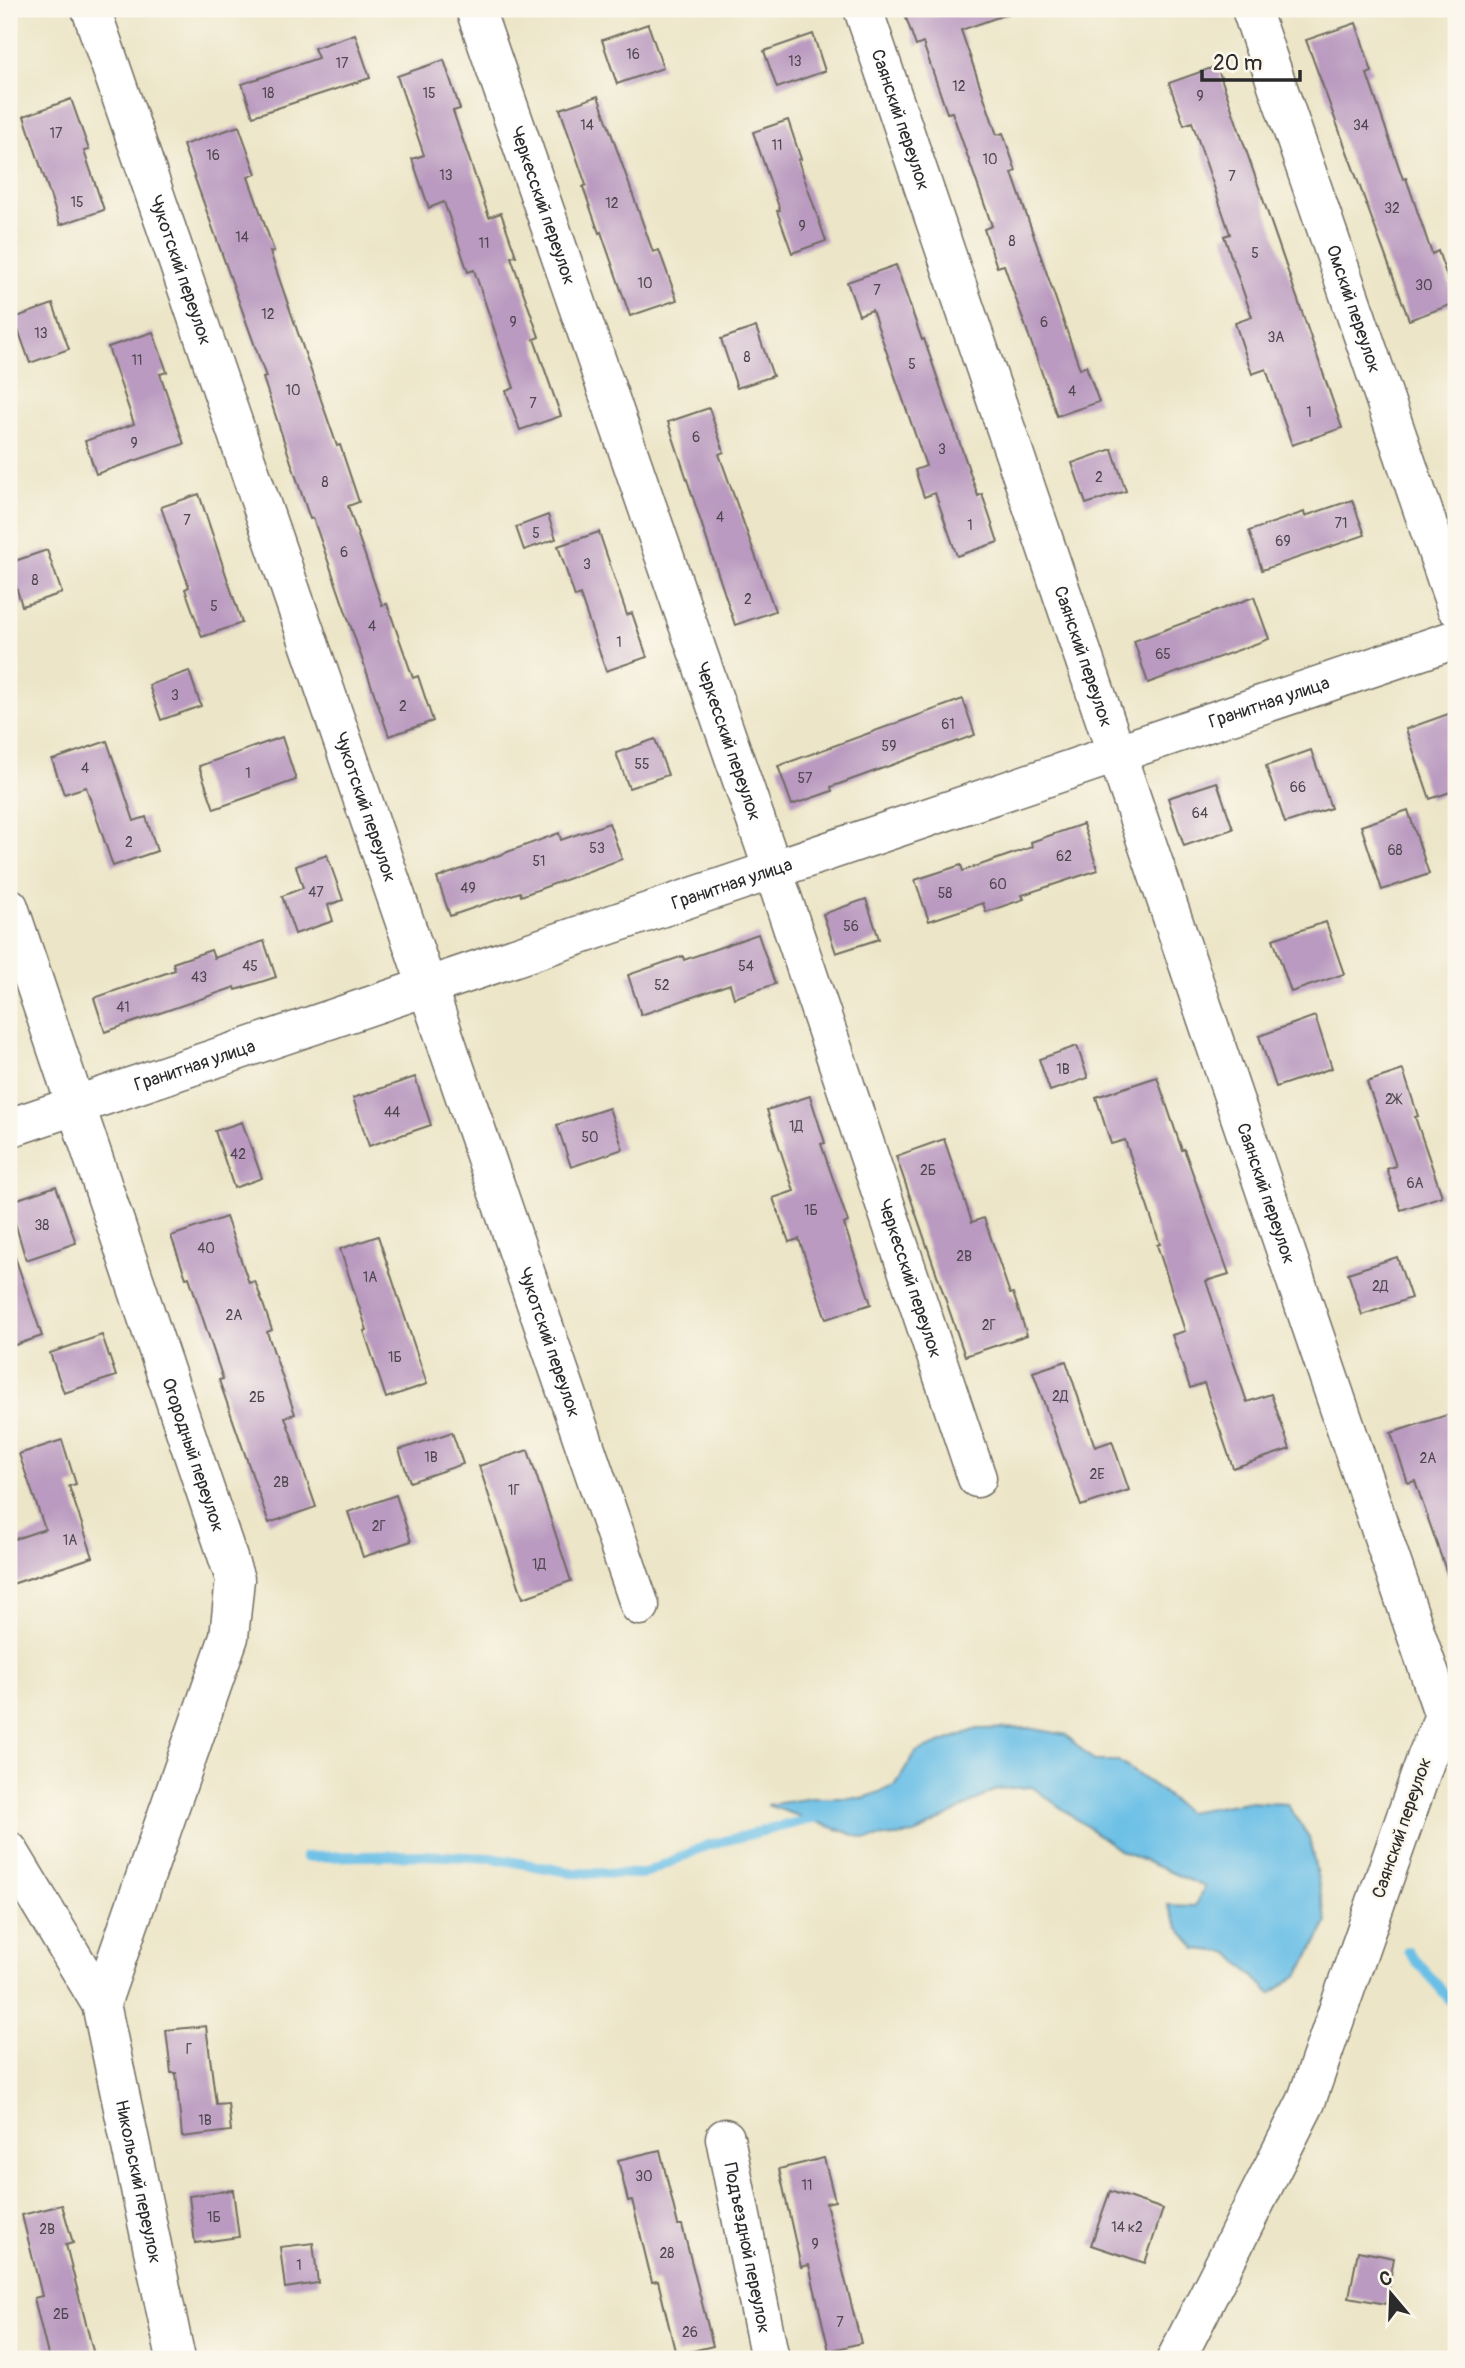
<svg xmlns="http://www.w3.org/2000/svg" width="1465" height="2368" viewBox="0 0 1465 2368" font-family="Pangolin,sans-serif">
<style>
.water{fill:#6abfe6;stroke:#4a7588;stroke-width:2}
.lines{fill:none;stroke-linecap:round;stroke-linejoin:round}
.stream{stroke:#6abfe6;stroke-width:10}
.building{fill:#ba9ac0}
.minor-casing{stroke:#6f6c62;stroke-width:41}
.minor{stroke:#fff;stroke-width:38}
.labels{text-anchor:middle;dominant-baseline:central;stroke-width:5;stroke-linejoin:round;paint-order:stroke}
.number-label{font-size:14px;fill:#4f4750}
.street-label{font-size:18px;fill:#2b2b2b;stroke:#fbf7ec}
</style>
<rect width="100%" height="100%" fill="#fbf7ec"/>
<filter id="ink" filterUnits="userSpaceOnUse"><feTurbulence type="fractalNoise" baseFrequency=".0143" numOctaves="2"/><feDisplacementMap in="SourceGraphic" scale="14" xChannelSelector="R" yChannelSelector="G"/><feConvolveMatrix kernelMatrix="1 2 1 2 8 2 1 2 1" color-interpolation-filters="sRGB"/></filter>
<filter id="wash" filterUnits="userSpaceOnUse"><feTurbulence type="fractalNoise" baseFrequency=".00686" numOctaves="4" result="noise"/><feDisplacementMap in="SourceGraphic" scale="28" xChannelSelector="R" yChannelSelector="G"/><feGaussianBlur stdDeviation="1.57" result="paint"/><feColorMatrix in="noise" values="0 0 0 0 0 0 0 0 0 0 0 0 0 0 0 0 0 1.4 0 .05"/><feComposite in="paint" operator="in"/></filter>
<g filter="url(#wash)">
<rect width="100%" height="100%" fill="#ece5c7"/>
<path class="water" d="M 1029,1728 L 1066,1735 L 1094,1761 L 1118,1761 L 1160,1790 L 1186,1812 L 1247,1802 L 1287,1804 L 1309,1838 L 1327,1923 L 1299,1974 L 1271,1994 L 1232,1955 L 1226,1952 L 1197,1949 L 1179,1928 L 1168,1905 L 1195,1906 L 1205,1887 L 1121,1851 L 1032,1787 L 997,1789 L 915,1834 L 866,1839 L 767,1805 L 812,1798 L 864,1798 L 895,1786 L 916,1752 L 977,1729 Z"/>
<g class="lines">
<g class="stream">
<path d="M 306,1857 L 420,1855 L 492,1858 L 574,1873 L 643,1874 L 708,1845 L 823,1816"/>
<path d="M 1408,1951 L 1456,2007"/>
</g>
</g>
<g id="blocks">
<g class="building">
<path d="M 903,9 L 1010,9 L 1010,13 L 961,30 L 997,135 L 1003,133 L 1016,171 L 1012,173 L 1080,369 L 1086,366 L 1099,402 L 1057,416 L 1004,265 L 997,267 L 984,229 L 992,226 L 952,112 L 947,113 L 923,43 L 916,46 Z"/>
<path d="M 1356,23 L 1372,72 L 1367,74 L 1403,179 L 1406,178 L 1432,254 L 1438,251 L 1456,303 L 1409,320 L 1306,40 Z"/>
<path d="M 648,24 L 663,68 L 617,84 L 602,40 Z"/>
<path d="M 355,34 L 370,78 L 253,116 L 242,84 L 318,58 L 314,48 Z"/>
<path d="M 813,34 L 825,71 L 777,88 L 764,51 Z"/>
<path d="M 444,60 L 460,109 L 453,111 L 489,217 L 501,213 L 516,256 L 511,257 L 539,337 L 534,339 L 561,416 L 520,430 L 506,391 L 514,388 L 474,270 L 468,272 L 444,202 L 429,208 L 412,159 L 424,155 L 397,76 Z"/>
<path d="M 1217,66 L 1342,428 L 1292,445 L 1266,369 L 1252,374 L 1235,323 L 1252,317 L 1224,236 L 1230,234 L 1192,122 L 1184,125 L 1169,83 Z"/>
<path d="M 598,96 L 653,252 L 659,250 L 677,300 L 630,316 L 601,232 L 599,233 L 583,187 L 586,185 L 560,109 Z"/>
<path d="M 71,99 L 89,150 L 84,151 L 104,210 L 60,225 L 24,116 Z"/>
<path d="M 788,120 L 801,159 L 798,160 L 826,241 L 792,253 L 777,211 L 780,210 L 753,132 Z"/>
<path d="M 239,126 L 256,174 L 248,177 L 274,251 L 270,252 L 337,446 L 340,445 L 359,502 L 348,506 L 382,605 L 387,604 L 413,678 L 418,676 L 433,721 L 389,736 L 313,518 L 310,519 L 263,378 L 266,377 L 183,145 Z"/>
<path d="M 896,265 L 922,340 L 924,339 L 978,496 L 982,494 L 998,542 L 957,556 L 935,493 L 924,497 L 915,470 L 926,466 L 872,310 L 859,315 L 847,282 Z"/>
<path d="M 53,304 L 69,349 L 30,363 L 14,318 Z"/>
<path d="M 756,327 L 773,376 L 737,388 L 721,339 Z"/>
<path d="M 153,332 L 167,372 L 160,374 L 184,444 L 96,474 L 85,441 L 134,424 L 108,347 Z"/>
<path d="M 709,408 L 724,452 L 719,454 L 775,611 L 735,625 L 668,422 Z"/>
<path d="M 1112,449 L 1126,491 L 1086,504 L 1072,463 Z"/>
<path d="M 199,494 L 242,623 L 202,637 L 185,589 L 189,587 L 161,507 Z"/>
<path d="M 1352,500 L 1365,535 L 1262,570 L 1249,531 L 1304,512 L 1305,516 Z"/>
<path d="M 548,515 L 556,539 L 524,550 L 516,527 Z"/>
<path d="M 599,532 L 627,615 L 632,613 L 647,657 L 606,671 L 580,595 L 575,597 L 558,546 Z"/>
<path d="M 47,550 L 62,593 L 22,606 L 9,563 Z"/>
<path d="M 1254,597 L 1269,639 L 1148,683 L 1134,641 Z"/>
<path d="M 189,671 L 201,706 L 161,720 L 149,685 Z"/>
<path d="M 963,699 L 975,735 L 831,787 L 832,791 L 792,805 L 778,766 Z"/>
<path d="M 1451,713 L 1456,728 L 1456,790 L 1430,799 L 1406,729 Z"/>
<path d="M 282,737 L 296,780 L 214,809 L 199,766 Z"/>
<path d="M 655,739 L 668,775 L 629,788 L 616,753 Z"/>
<path d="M 107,741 L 134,821 L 146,817 L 157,851 L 113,866 L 86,787 L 64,794 L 52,760 Z"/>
<path d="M 1311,750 L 1331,808 L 1285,823 L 1266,766 Z"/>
<path d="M 1217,782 L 1233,829 L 1184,846 L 1168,798 Z"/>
<path d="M 1408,810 L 1429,874 L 1382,890 L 1361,826 Z"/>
<path d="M 609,823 L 622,859 L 521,896 L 520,892 L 450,916 L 437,878 L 559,833 L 561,840 Z"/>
<path d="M 1083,824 L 1098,870 L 1022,895 L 1024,899 L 986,912 L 983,903 L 929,921 L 915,880 L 961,865 L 963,871 L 1032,847 L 1031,842 Z"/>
<path d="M 327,855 L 343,900 L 328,905 L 333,921 L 295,934 L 282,896 L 303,888 L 296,866 Z"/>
<path d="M 866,899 L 879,939 L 836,953 L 823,914 Z"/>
<path d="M 1326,922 L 1344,974 L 1291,992 L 1273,939 Z"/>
<path d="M 758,934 L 775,984 L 734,998 L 730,984 L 641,1015 L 628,975 L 683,956 L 684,960 Z"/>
<path d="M 264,941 L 276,977 L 236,990 L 235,987 L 105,1032 L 94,998 L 175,970 L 173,963 L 211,950 L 214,958 Z"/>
<path d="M 1315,1016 L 1332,1068 L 1276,1087 L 1259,1036 Z"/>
<path d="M 1077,1046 L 1088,1078 L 1050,1091 L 1039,1059 Z"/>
<path d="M 1403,1070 L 1418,1116 L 1415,1117 L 1442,1196 L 1401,1210 L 1387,1169 L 1396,1166 L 1367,1082 Z"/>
<path d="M 415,1077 L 431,1125 L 369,1146 L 353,1098 Z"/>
<path d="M 1157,1077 L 1182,1150 L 1184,1149 L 1229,1274 L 1206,1281 L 1247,1402 L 1271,1394 L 1290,1449 L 1233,1468 L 1204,1383 L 1190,1388 L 1172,1335 L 1185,1331 L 1157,1245 L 1160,1244 L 1125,1140 L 1111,1144 L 1096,1097 Z"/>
<path d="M 810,1096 L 825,1143 L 821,1144 L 848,1222 L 844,1224 L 871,1304 L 826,1319 L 799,1239 L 789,1242 L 773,1198 L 794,1191 L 767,1110 Z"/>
<path d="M 609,1108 L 623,1149 L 571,1167 L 557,1125 Z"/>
<path d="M 242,1122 L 262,1178 L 234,1188 L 215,1131 Z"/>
<path d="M 944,1139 L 972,1222 L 984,1218 L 1010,1294 L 1013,1293 L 1027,1335 L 965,1356 L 896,1156 Z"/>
<path d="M 56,1186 L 76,1243 L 26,1260 L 9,1202 Z"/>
<path d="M 226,1217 L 249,1283 L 255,1281 L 272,1330 L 267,1332 L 295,1414 L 285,1417 L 316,1507 L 269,1523 L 219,1380 L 223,1379 L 189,1277 L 186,1278 L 171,1236 Z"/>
<path d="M 378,1236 L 427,1384 L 386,1398 L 364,1331 L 367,1330 L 340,1249 Z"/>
<path d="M 9,1251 L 13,1251 L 42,1336 L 9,1347 Z"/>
<path d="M 1397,1257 L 1411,1298 L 1362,1315 L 1348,1273 Z"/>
<path d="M 102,1335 L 116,1376 L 64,1393 L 50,1353 Z"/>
<path d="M 1066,1361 L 1095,1447 L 1112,1441 L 1129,1490 L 1081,1506 L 1033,1372 Z"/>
<path d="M 1456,1412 L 1456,1588 L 1452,1588 L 1415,1481 L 1408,1483 L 1391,1433 Z"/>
<path d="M 452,1432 L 463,1464 L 410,1482 L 399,1450 Z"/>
<path d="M 62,1440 L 76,1484 L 69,1486 L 93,1557 L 9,1585 L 9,1541 L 45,1529 L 19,1454 Z"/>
<path d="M 528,1450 L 571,1581 L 523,1598 L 479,1466 Z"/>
<path d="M 396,1495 L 411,1541 L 363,1557 L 348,1512 Z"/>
<path d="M 206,2026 L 216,2104 L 228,2103 L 231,2131 L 182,2137 L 176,2073 L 171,2073 L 166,2030 Z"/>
<path d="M 660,2150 L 678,2225 L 682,2225 L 713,2346 L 676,2355 L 658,2281 L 652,2282 L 632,2200 L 628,2201 L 618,2160 Z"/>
<path d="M 824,2158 L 835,2201 L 826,2203 L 861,2343 L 829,2351 L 809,2265 L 801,2267 L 779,2169 Z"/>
<path d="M 233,2190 L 239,2237 L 195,2243 L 189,2196 Z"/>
<path d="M 1110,2191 L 1163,2209 L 1145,2263 L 1091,2245 Z"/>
<path d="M 62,2205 L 73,2243 L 66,2245 L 95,2359 L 49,2359 L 34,2298 L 42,2296 L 22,2215 Z"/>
<path d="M 313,2243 L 318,2283 L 285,2288 L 280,2247 Z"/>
<path d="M 1358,2251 L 1394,2258 L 1386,2304 L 1349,2297 Z"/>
</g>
</g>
</g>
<g filter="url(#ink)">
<use href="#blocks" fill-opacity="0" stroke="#6f6c62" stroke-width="2"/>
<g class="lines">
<defs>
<g id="minor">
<path id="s1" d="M 91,9 L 640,1606"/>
<path id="s2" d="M 475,9 L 773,870 L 977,1478"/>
<path id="s3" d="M 863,9 L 1444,1716 L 1427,1756 L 1306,2102 L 1176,2359"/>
<path id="s4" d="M 1251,9 L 1456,607"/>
<path id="s5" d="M 9,907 L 235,1579 L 229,1637 L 101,2004"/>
<path id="s6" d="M 9,1128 L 1456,639"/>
<path id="s7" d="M 9,1851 L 101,2004 L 176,2359"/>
<path id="s8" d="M 725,2138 L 770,2359"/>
</g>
</defs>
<use href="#minor" class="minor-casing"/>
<use href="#minor" class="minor"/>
</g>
</g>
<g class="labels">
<g class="number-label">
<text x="633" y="54">16</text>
<text x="795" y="61">13</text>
<text x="342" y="63">17</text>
<text x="959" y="86">12</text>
<text x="268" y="93">18</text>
<text x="429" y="93">15</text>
<text x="1200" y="96">9</text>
<text x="587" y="125">14</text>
<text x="1361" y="125">34</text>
<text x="56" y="133">17</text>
<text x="777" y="145">11</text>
<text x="213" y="155">16</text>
<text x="990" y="159">10</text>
<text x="446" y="175">13</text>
<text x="1232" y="176">7</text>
<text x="77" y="202">15</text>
<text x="612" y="203">12</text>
<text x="1392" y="208">32</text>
<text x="802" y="226">9</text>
<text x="242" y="237">14</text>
<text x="1012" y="241">8</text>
<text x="484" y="243">11</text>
<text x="1255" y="253">5</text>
<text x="645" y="283">10</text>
<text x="1424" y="285">30</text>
<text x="877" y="290">7</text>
<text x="268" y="314">12</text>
<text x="513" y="322">9</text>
<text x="1044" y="322">6</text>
<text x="41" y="333">13</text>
<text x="1276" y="337">3А</text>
<text x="747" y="357">8</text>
<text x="137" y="360">11</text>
<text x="912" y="364">5</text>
<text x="293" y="390">10</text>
<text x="1072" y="391">4</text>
<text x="533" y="403">7</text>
<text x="1309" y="412">1</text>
<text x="696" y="437">6</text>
<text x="134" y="443">9</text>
<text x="942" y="449">3</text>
<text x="1099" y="477">2</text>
<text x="325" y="482">8</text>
<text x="720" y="517">4</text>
<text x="187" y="520">7</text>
<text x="1341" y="523">71</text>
<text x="970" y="525">1</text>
<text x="536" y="533">5</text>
<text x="1283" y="541">69</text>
<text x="344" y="552">6</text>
<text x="587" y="564">3</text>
<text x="35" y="580">8</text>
<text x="748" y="599">2</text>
<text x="214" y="606">5</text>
<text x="372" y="626">4</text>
<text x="619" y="642">1</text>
<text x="1163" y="654">65</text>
<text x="175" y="695">3</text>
<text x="403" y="706">2</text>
<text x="948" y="724">61</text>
<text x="889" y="746">59</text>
<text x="642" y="764">55</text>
<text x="85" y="768">4</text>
<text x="248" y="773">1</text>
<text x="805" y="778">57</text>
<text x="1298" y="787">66</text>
<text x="1200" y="813">64</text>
<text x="129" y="842">2</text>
<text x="597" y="848">53</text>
<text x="1395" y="850">68</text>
<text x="1064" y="856">62</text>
<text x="539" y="861">51</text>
<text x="998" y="884">60</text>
<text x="468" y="888">49</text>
<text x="316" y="892">47</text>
<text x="945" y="893">58</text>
<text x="851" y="926">56</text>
<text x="250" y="966">45</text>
<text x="746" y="966">54</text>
<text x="199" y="977">43</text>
<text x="662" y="985">52</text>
<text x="123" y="1007">41</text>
<text x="1063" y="1069">1В</text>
<text x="1393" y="1099">2Ж</text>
<text x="392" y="1112">44</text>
<text x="796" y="1126">1Д</text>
<text x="590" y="1137">50</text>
<text x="238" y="1154">42</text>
<text x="928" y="1170">2Б</text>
<text x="1415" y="1183">6А</text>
<text x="811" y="1210">1Б</text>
<text x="42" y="1225">38</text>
<text x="206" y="1248">40</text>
<text x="964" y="1256">2В</text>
<text x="370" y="1277">1А</text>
<text x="1380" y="1286">2Д</text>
<text x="234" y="1315">2А</text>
<text x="989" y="1325">2Г</text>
<text x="395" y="1357">1Б</text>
<text x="1060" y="1396">2Д</text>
<text x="257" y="1397">2Б</text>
<text x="431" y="1457">1В</text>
<text x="1428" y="1458">2А</text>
<text x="1097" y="1474">2Е</text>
<text x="281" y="1482">2В</text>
<text x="514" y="1490">1Г</text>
<text x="379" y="1526">2Г</text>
<text x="70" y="1540">1А</text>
<text x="539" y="1564">1Д</text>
<text x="189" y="2049">Г</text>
<text x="205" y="2120">1В</text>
<text x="644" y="2176">30</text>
<text x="807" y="2185">11</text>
<text x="214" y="2217">1Б</text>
<text x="1127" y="2227">14 к2</text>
<text x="47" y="2229">2В</text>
<text x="815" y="2244">9</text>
<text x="667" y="2253">28</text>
<text x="299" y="2265">1</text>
<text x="61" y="2314">2Б</text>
<text x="840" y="2322">7</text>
<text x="690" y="2332">26</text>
</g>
<g class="street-label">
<text stroke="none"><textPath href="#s3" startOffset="117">Саянский переулок</textPath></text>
<text stroke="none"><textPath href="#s2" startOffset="208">Черкесский переулок</textPath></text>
<text stroke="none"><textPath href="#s1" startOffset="276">Чукотский переулок</textPath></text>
<text stroke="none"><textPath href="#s4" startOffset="317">Омский переулок</textPath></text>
<text stroke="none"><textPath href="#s3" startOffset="684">Саянский переулок</textPath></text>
<text stroke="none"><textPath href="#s6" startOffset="1330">Гранитная улица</textPath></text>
<text stroke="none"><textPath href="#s2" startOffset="775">Черкесский переулок</textPath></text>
<text stroke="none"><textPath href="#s1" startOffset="844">Чукотский переулок</textPath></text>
<text stroke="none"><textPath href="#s6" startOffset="763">Гранитная улица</textPath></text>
<text stroke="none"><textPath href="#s6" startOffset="196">Гранитная улица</textPath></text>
<text stroke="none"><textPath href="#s3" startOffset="1251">Саянский переулок</textPath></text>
<text stroke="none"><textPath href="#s2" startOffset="1342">Черкесский переулок</textPath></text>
<text stroke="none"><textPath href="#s1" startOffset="1410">Чукотский переулок</textPath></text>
<text stroke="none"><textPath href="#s5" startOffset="578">Огородный переулок</textPath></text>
<text transform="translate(1402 1828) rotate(-71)">Саянский переулок</text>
<text stroke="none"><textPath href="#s7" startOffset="360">Никольский переулок</textPath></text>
<text stroke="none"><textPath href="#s8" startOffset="112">Подъездной переулок</textPath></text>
</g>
</g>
<rect width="1465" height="2368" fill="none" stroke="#fbf7ec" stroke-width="35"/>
<g transform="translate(1391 2294) rotate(341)" stroke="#fbf7ec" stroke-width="5" paint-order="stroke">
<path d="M0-5L12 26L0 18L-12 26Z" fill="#2b2b2b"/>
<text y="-10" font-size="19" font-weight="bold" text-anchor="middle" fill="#2b2b2b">С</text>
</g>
<path d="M1202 70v10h98v-10" fill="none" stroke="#2b2b2b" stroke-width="3.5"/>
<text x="1213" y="70" font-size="21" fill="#2b2b2b" stroke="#fbf7ec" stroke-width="5" paint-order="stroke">20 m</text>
</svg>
